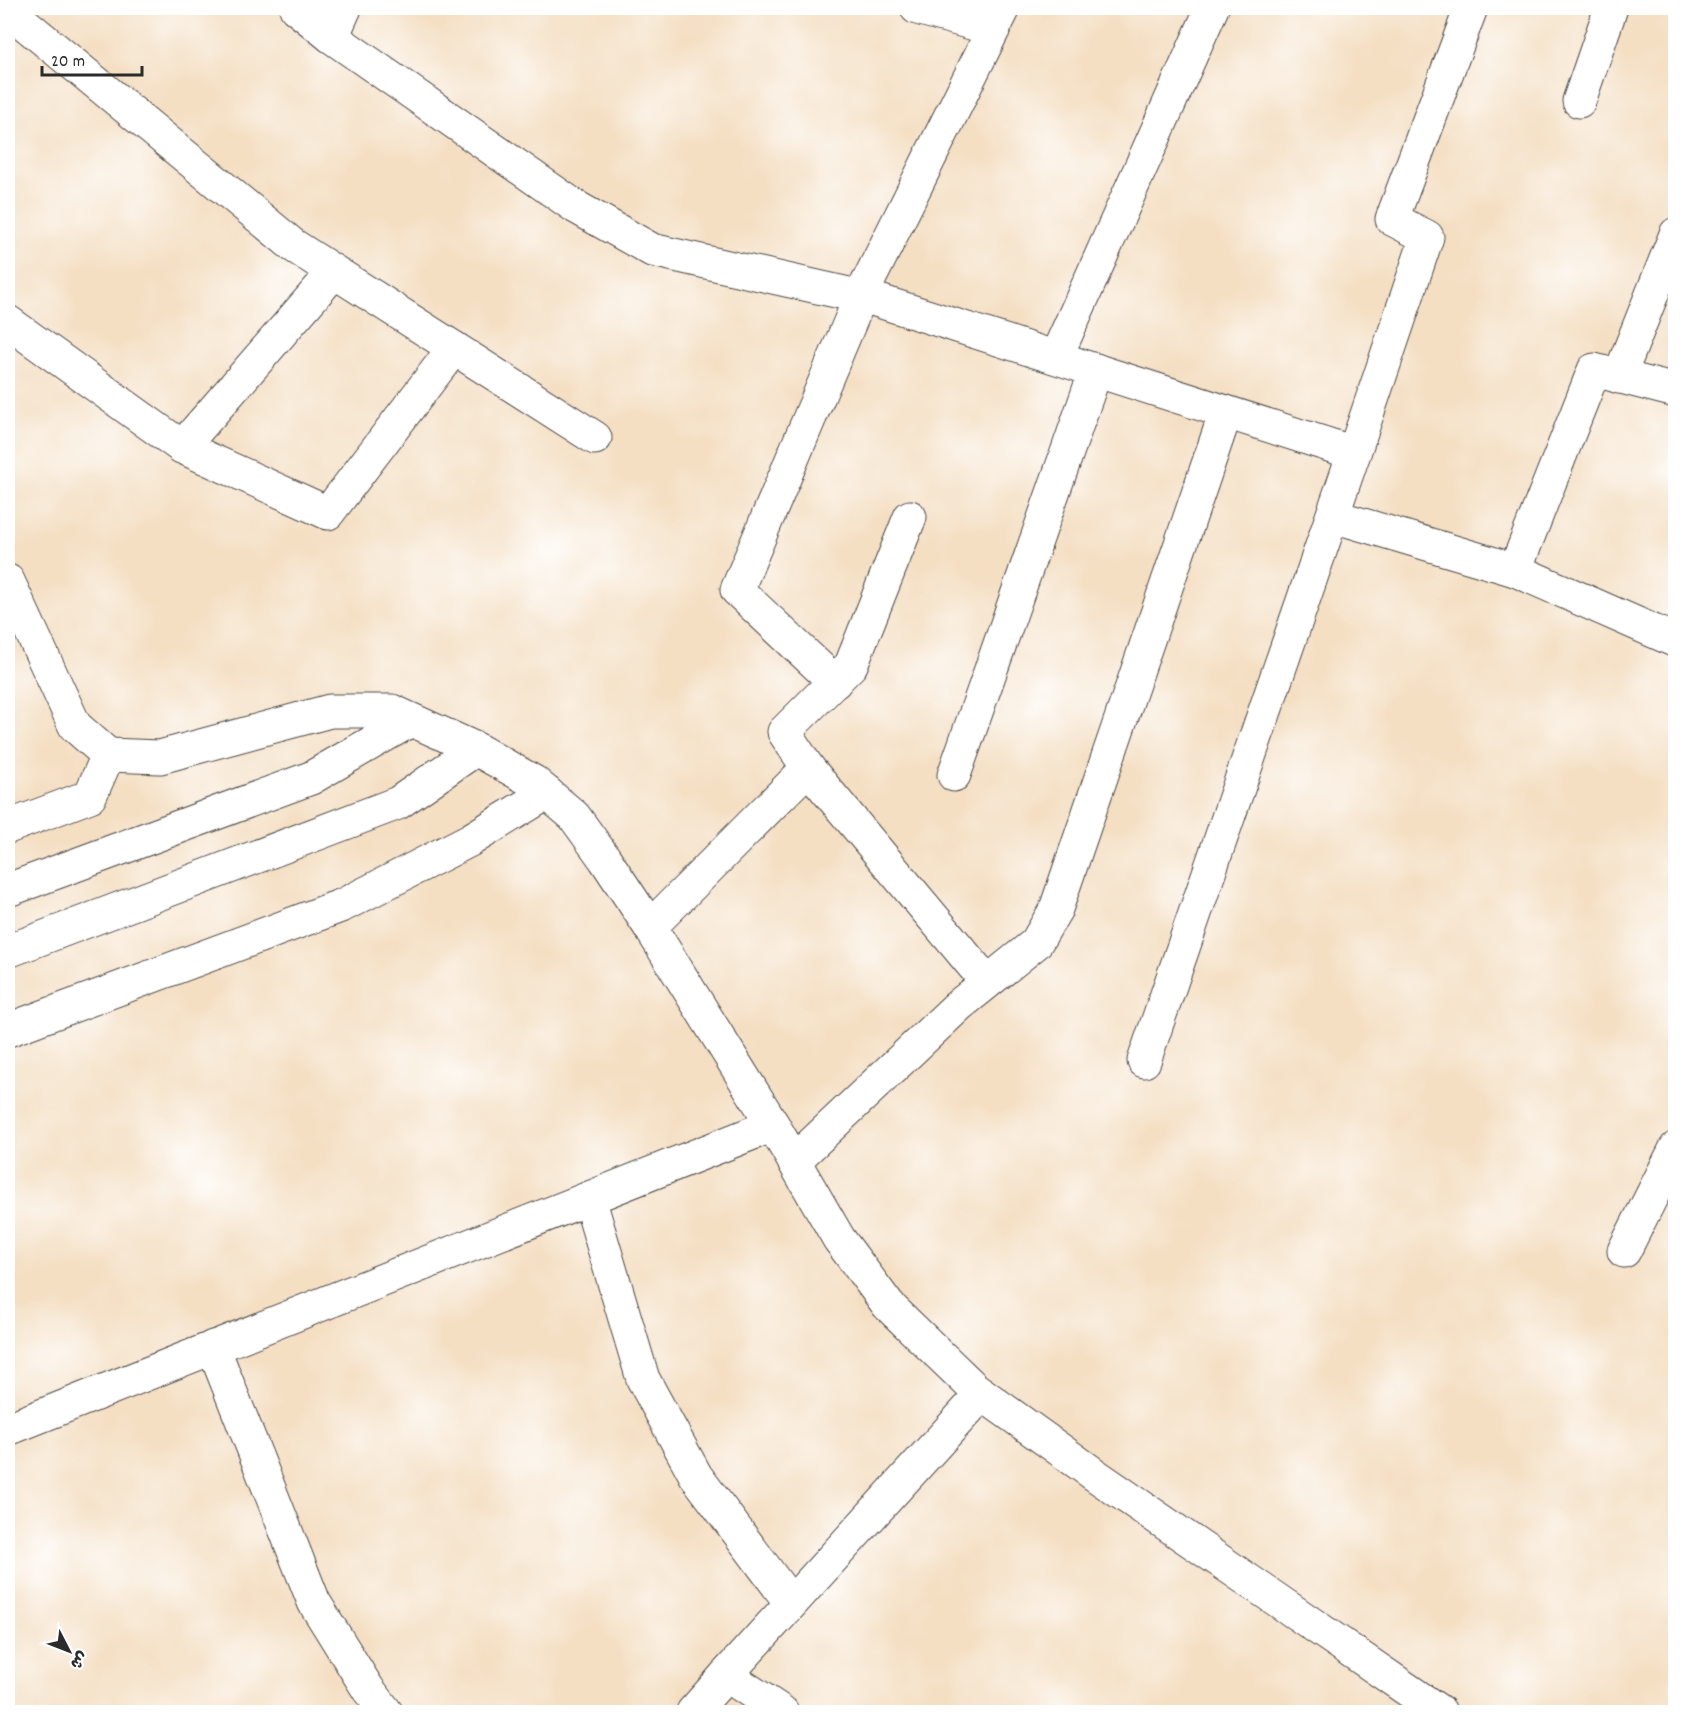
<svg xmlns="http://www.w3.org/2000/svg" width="1683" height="1720" viewBox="0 0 1683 1720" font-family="Dekko,'Playpen Sans Arabic',sans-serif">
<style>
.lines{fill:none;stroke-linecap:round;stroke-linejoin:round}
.minor-casing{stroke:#494642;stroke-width:35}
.minor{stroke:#fff;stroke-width:33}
</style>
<rect width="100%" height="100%" fill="#fff"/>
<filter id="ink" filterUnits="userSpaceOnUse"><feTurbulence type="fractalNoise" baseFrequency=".0167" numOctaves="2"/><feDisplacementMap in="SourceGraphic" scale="12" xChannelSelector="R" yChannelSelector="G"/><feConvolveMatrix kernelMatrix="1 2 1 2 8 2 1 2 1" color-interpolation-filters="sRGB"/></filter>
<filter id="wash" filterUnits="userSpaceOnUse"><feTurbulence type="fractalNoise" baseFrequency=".008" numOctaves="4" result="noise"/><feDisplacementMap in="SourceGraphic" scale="24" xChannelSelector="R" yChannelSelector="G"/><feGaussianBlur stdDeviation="1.35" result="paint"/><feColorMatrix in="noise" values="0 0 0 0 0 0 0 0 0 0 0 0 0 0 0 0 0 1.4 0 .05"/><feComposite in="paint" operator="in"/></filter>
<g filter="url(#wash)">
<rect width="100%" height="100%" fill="#f4dfc3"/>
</g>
<g filter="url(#ink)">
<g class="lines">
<defs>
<g id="minor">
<path d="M 296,8 L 332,37 L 576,207 L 652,250 L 876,300 L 1354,453"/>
<path d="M 917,8 L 993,29"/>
<path d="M 8,10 L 294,246 L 595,438"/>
<path d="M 332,37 L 345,8"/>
<path d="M 1579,101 L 1611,8"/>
<path d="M 8,322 L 182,447 L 328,513 L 454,348"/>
<path d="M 1056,357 L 1212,8"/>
<path d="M 1619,377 L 1676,234"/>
<path d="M 182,447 L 334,272"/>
<path d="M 1333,516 L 1515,570 L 1676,641"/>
<path d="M 1515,570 L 1594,370 L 1676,391"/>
<path d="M 8,581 L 75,726 L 108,755 L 160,757 L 330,711 L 392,711 L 476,749 L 534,782 L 574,816 L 605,859 L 650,927 L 773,1125 L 839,1239 L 888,1305 L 975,1389 L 1098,1477 L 1440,1712"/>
<path d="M 835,682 L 737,590 L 861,296 L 1004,8"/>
<path d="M 808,768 L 987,982"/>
<path d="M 954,775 L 1096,370"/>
<path d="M 8,827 L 90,796 L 108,755"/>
<path d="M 8,890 L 311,778 L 411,720"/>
<path d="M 650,927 L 808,768 L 784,732 L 851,665 L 910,517"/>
<path d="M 8,951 L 398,803 L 476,749"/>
<path d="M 8,1030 L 343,905 L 470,840 L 547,793"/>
<path d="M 1144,1061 L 1354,453 L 1427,237 L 1392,219 L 1471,8"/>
<path d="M 795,1160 L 958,1006 L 1036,943 L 1056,909 L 1226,412"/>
<path d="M 589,1198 L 643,1379 L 696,1476 L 791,1603"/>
<path d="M 1624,1251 L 1676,1148"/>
<path d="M 213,1347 L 314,1602 L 368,1689 L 386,1712"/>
<path d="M 8,1429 L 773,1125"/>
<path d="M 726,1675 L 782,1712"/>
<path d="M 693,1712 L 726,1675 L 982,1394"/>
</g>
</defs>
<use href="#minor" class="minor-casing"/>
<use href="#minor" class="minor"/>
</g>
</g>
<rect width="1683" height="1720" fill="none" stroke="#fff" stroke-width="30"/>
<g transform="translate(69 1651) rotate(132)" stroke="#ffffff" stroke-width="4.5" paint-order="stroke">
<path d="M0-4.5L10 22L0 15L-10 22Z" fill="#2b2b2b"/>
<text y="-9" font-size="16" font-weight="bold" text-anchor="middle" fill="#2b2b2b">ش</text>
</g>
<path d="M42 66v9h100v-9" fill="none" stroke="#2b2b2b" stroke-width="3"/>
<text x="51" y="66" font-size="18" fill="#2b2b2b" stroke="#ffffff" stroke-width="4.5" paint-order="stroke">20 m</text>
</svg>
